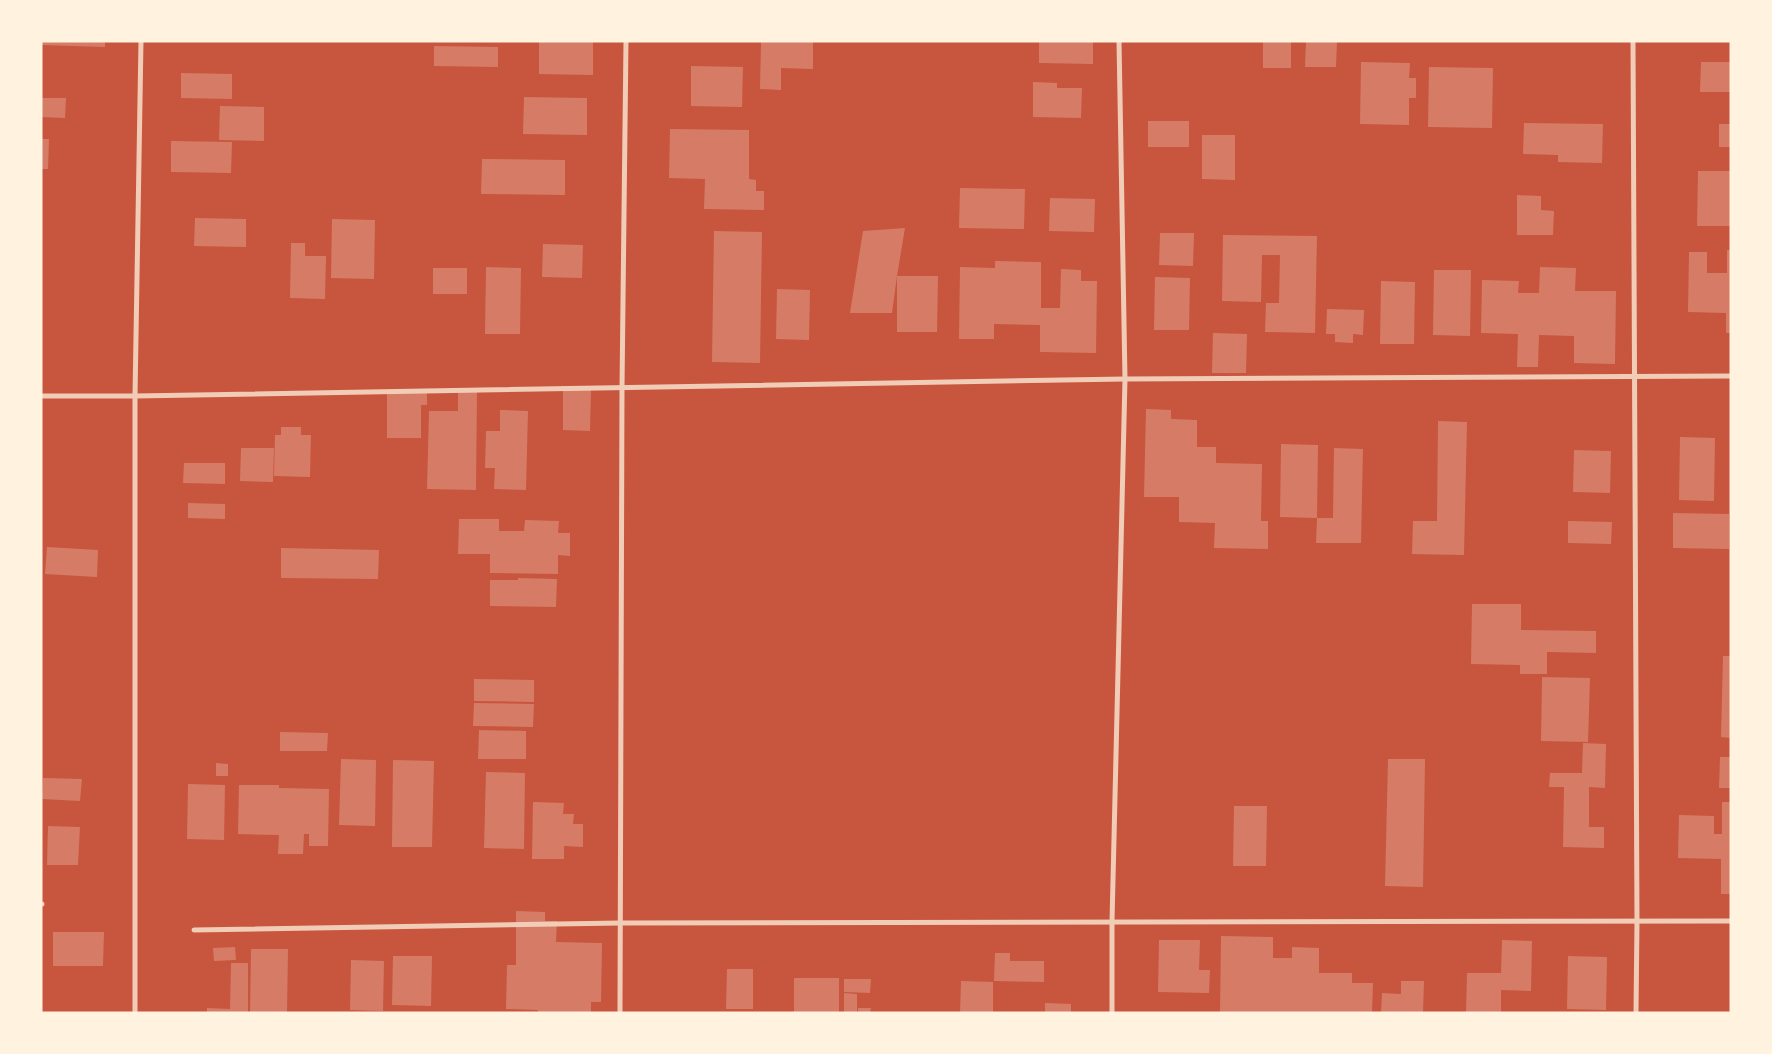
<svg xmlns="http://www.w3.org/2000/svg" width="1772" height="1054" viewBox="0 0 1772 1054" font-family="Manrope,sans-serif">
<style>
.building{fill:#d67c66}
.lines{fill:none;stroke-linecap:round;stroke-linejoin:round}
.minor{stroke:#f1ccb7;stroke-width:5}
</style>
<rect width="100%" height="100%" fill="#c8553d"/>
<g class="building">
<path d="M 41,41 L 105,41 L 105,47 L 41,45 Z"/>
<path d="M 539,41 L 593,41 L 593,75 L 539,74 Z"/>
<path d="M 761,41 L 813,41 L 813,69 L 781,68 L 781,90 L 760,89 Z"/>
<path d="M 1039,41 L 1093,41 L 1093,64 L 1039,63 Z"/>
<rect x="1263" y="41" width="28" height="27"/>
<path d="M 1306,41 L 1337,41 L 1336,67 L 1305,67 Z"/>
<path d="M 434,46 L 498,47 L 498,67 L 434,66 Z"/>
<path d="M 1361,62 L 1410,63 L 1409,78 L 1416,78 L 1416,98 L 1409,98 L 1409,125 L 1360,124 Z"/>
<path d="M 1701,62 L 1731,62 L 1731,92 L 1700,92 Z"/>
<path d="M 691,66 L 743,67 L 742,107 L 691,106 Z"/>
<path d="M 1429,67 L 1493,68 L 1492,128 L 1428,127 Z"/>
<path d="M 181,73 L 232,74 L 232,99 L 181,98 Z"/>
<path d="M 1033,82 L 1057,83 L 1057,88 L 1082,88 L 1081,118 L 1033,117 Z"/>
<path d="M 524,97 L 587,98 L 587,135 L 523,134 Z"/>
<path d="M 41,98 L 66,98 L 65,118 L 41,117 Z"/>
<path d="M 220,106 L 264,107 L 264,141 L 219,140 Z"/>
<rect x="1148" y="121" width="41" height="26"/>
<path d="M 1524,123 L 1603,124 L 1602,163 L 1558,162 L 1558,155 L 1523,154 Z"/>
<rect x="1719" y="124" width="12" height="23"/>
<path d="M 670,129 L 749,130 L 749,179 L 756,180 L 756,191 L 764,191 L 764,210 L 704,209 L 705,179 L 669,178 Z"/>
<path d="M 1202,135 L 1235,135 L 1235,180 L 1202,179 Z"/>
<path d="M 41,139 L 49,139 L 48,169 L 41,169 Z"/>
<path d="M 171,141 L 232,142 L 231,173 L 171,172 Z"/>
<path d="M 482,159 L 565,160 L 565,195 L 481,194 Z"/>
<path d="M 1698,171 L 1731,171 L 1731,226 L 1697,226 Z"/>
<path d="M 960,188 L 1025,189 L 1024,229 L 959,228 Z"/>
<path d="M 1517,195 L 1541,196 L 1541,210 L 1554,211 L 1553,235 L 1517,235 Z"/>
<path d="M 1050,198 L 1095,199 L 1094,232 L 1049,231 Z"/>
<path d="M 195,218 L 246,219 L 246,247 L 194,246 Z"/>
<path d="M 332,219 L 375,220 L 374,279 L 331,278 Z"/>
<path d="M 905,228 L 897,276 L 938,276 L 937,332 L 897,332 L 897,276 L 892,313 L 850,313 L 863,231 Z"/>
<path d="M 714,231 L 762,232 L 760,363 L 712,362 Z"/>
<path d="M 1160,233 L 1194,233 L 1193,266 L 1159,265 Z"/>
<path d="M 1223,235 L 1317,236 L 1315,333 L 1265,332 L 1266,303 L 1279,303 L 1280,255 L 1262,255 L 1261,302 L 1222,301 Z"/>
<path d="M 291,243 L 305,243 L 305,256 L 326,256 L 325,299 L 290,298 Z"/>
<path d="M 543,244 L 583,245 L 582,278 L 542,277 Z"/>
<path d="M 1727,250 L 1731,250 L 1731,333 L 1726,333 L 1726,313 L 1688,312 L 1689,252 L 1707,252 L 1707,273 L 1727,273 Z"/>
<path d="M 995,261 L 1041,262 L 1041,308 L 1060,308 L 1061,269 L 1081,270 L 1081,281 L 1097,281 L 1096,353 L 1040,352 L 1040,325 L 994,324 L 994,339 L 959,339 L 960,267 L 995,268 Z"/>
<path d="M 486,267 L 521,268 L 520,334 L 485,334 Z"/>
<path d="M 1540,267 L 1576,268 L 1575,291 L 1616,291 L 1615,364 L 1574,363 L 1574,336 L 1539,335 L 1538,367 L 1517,367 L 1518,334 L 1481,333 L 1482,280 L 1519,281 L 1518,293 L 1539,293 Z"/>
<rect x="433" y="268" width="34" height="26"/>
<path d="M 1434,270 L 1471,270 L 1470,336 L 1433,335 Z"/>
<path d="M 1155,277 L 1190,278 L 1189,330 L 1154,330 Z"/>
<path d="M 1381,281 L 1415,282 L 1414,344 L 1380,344 Z"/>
<path d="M 777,289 L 810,290 L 809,340 L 776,339 Z"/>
<path d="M 1327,309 L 1364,310 L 1363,335 L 1353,334 L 1353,343 L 1335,342 L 1335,334 L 1326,334 Z"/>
<path d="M 1213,333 L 1247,334 L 1246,373 L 1212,373 Z"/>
<path d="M 458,389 L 477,390 L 476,490 L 427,489 L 429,411 L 458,411 Z"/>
<path d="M 563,389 L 591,390 L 590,431 L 563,430 Z"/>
<path d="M 387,390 L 427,391 L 427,405 L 421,405 L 421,438 L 387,438 Z"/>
<path d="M 1146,409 L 1171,410 L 1171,419 L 1197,420 L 1197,447 L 1216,447 L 1216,463 L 1262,464 L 1261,521 L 1268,521 L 1268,549 L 1214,548 L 1215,523 L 1179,522 L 1179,497 L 1144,497 Z"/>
<path d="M 500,410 L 528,411 L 526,490 L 494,489 L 495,468 L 485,468 L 486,431 L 500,431 Z"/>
<path d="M 1438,421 L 1467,422 L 1464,555 L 1412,554 L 1413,521 L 1437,521 Z"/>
<path d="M 281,427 L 301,427 L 301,435 L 311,435 L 310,477 L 274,476 L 275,435 L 281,435 Z"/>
<path d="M 1680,437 L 1715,438 L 1714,501 L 1679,500 Z"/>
<path d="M 1281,444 L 1318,445 L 1317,518 L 1280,517 Z"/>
<path d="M 241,448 L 274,448 L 273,482 L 240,481 Z"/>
<path d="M 1334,448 L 1363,449 L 1361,543 L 1316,543 L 1317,518 L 1333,518 Z"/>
<path d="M 1574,450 L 1611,451 L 1610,493 L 1573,492 Z"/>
<path d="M 184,463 L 225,463 L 225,484 L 183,483 Z"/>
<path d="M 188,503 L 225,504 L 225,519 L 188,518 Z"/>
<path d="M 1673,513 L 1729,514 L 1729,549 L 1673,548 Z"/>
<path d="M 459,519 L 499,519 L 499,531 L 524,531 L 525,520 L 559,521 L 558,533 L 570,533 L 570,556 L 558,555 L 558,574 L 490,573 L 490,554 L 458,554 Z"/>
<path d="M 1568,521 L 1612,522 L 1611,544 L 1568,543 Z"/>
<path d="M 47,547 L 98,550 L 97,577 L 45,574 Z"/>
<path d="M 281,548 L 379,550 L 378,579 L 281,578 Z"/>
<path d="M 518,578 L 557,579 L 556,607 L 490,606 L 490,580 L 518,580 Z"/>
<path d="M 1472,604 L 1521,604 L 1521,630 L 1596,631 L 1596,653 L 1547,652 L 1547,674 L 1520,674 L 1520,665 L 1471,664 Z"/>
<path d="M 1723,656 L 1731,656 L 1731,738 L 1721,737 Z"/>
<path d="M 1542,677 L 1590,678 L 1588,742 L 1541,741 Z"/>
<path d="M 474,679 L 534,680 L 534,702 L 474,701 Z"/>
<path d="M 474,703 L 534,704 L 533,727 L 473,726 Z"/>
<path d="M 479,730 L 526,731 L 526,759 L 478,759 Z"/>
<path d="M 280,732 L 328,733 L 327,751 L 280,751 Z"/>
<path d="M 1583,743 L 1606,744 L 1605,788 L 1589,787 L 1589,827 L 1604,827 L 1604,848 L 1563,847 L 1564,787 L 1549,787 L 1550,773 L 1582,773 Z"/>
<path d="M 1720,757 L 1731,757 L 1731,788 L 1719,788 Z"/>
<path d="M 341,759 L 376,760 L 375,826 L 339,825 Z"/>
<path d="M 1388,759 L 1425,759 L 1423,887 L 1385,886 Z"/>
<path d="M 393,760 L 434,761 L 432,847 L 392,847 Z"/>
<path d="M 216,763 L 228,764 L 228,776 L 216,776 Z"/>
<path d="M 486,772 L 525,773 L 524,849 L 484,848 Z"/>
<path d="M 43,778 L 82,779 L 80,801 L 42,799 Z"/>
<path d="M 188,784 L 225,785 L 224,840 L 187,839 Z"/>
<path d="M 239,785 L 279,785 L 279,788 L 329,789 L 328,846 L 309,846 L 309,834 L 304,834 L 303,854 L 278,854 L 279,835 L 238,834 Z"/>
<path d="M 533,802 L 564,803 L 563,814 L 574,814 L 573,824 L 583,824 L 583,847 L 564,846 L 564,859 L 532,859 Z"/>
<path d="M 1722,802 L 1731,802 L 1731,894 L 1721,894 L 1721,859 L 1678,858 L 1679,815 L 1714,816 L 1714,834 L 1722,834 Z"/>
<path d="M 1234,806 L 1267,806 L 1266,866 L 1233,866 Z"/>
<path d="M 48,826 L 80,827 L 78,865 L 47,865 Z"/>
<path d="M 516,911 L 545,912 L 545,921 L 557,921 L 556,942 L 602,943 L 601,1002 L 591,1002 L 591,1013 L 537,1013 L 538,1010 L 506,1009 L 507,965 L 516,965 Z"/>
<path d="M 53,932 L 104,932 L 103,966 L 53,966 Z"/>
<path d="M 1221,936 L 1273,937 L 1273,958 L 1292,958 L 1292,947 L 1319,948 L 1319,973 L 1352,973 L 1352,983 L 1373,983 L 1372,1013 L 1220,1013 Z"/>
<path d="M 1159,940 L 1200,940 L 1199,970 L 1210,970 L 1209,993 L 1158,992 Z"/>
<path d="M 1502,940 L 1532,941 L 1531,991 L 1501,990 L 1501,1013 L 1466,1013 L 1467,973 L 1501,973 Z"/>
<path d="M 235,947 L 236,960 L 214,961 L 213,948 Z"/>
<path d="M 251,949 L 288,949 L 287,1013 L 250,1013 Z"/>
<path d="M 995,953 L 1010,953 L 1010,961 L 1044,961 L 1044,982 L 994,981 Z"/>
<path d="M 393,956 L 432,956 L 431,1006 L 392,1005 Z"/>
<path d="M 1568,956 L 1607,957 L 1606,1010 L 1567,1009 Z"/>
<path d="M 351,960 L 384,961 L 383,1011 L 350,1010 Z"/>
<path d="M 231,963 L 248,963 L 248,1013 L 207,1013 L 207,1008 L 230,1009 Z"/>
<path d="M 727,969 L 753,969 L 753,1009 L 726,1009 Z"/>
<rect x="794" y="978" width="45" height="35"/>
<path d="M 844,979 L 871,979 L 870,993 L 844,992 Z"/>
<path d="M 961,981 L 993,982 L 993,1013 L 960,1013 Z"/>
<path d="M 1401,981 L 1424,981 L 1423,1013 L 1381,1013 L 1382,993 L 1401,994 Z"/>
<path d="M 844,993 L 857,994 L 857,1013 L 844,1013 Z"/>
<path d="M 1045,1003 L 1071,1004 L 1071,1013 L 1045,1013 Z"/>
<path d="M 858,1008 L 871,1008 L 870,1013 L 858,1013 Z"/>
</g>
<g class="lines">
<g class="minor">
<path d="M 1633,41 L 1637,922 L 1636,1013"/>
<path d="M 41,396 L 135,396 L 1125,379 L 1731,376"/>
<path d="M 41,904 L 42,904"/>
<path d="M 194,930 L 621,923 L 1731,921"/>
<path d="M 135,1013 L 135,396 L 141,41"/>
<path d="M 620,1013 L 622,388 L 626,41"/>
<path d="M 1112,1013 L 1112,922 L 1125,379 L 1119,41"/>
</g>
</g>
<rect width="1772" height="1054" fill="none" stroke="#fff3e0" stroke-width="85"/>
</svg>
